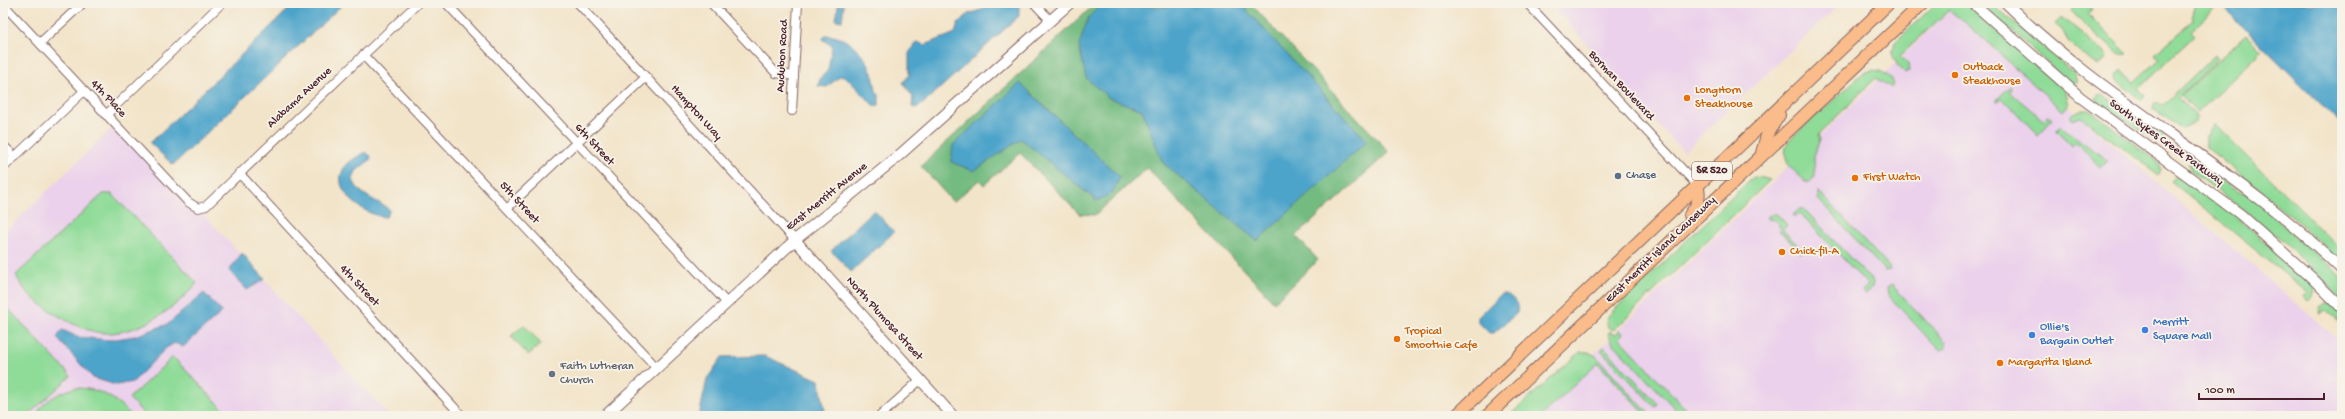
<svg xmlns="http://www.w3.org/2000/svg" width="2345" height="419" viewBox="0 0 2345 419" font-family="'Gochi Hand',sans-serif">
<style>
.built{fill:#ebd1eb}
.green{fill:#8fdb98;stroke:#6c7d62}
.forest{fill:#73bb80;stroke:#5e6d56}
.water{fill:#4ea4ca;stroke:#4c627a}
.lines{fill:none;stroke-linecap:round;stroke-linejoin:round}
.minor-casing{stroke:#856462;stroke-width:10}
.tertiary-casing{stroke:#856462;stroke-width:12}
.primary-casing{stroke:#856462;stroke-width:14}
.minor{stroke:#fff;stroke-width:8}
.tertiary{stroke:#fff;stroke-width:10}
.primary{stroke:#f9bc8a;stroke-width:12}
.food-dot{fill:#e8710a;stroke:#f7f3e8;stroke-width:1.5}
.service-dot{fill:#5c6f8a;stroke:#f7f3e8;stroke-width:1.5}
.shop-dot{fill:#3f7fe0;stroke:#f7f3e8;stroke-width:1.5}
.worship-dot{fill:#6b7280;stroke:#f7f3e8;stroke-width:1.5}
.labels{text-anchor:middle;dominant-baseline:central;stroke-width:3.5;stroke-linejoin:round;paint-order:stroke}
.shield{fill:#f7f3e8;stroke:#7e5f64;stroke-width:1}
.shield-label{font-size:11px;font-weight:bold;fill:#4a1f2b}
.street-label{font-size:12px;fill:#4a1f2b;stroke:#f7f3e8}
.food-label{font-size:12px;fill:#c56008;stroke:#f7f3e8;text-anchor:start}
.service-label{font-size:12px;fill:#4e5e75;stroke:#f7f3e8;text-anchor:start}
.shop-label{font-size:12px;fill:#366cbe;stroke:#f7f3e8;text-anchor:start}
.worship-label{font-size:12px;fill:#5b616d;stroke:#f7f3e8;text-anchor:start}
</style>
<rect width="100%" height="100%" fill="#f7f3e8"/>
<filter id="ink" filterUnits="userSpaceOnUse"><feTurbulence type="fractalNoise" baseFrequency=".025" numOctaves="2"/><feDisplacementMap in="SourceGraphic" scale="8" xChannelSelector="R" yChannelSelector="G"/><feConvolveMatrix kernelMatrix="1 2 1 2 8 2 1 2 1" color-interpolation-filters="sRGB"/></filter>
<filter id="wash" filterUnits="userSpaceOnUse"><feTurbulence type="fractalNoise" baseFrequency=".012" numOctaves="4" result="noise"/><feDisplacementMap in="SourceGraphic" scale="16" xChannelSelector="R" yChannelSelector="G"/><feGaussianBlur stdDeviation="0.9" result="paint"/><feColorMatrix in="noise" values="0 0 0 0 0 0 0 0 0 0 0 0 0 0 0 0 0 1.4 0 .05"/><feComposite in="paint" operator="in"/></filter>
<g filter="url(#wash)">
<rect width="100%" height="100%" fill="#f2e4c9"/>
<g class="built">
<path d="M 1550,3 L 1841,3 L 1684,152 L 1607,72 L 1606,65 Z"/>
<path d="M 1951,9 L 1968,20 L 2342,343 L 2342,416 L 1530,416 Z"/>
<path d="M 115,125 L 198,208 L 389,416 L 3,416 L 3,234 Z"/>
</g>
<g class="green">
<path d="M 1937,3 L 1965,3 L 2065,91 L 2068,105 L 2063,111 L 1967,24 L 1949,10 L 1900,56 L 1908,64 L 1909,71 L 1905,73 L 1898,66 L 1892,54 L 1895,42 Z"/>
<path d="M 1981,3 L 1991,3 L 2074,73 L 2077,82 L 2072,83 L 2066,80 Z"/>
<path d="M 2078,3 L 2084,3 L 2092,9 L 2088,14 L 2128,54 L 2120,55 L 2075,16 L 2071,10 Z"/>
<path d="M 2196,3 L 2219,4 L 2191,31 L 2195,35 L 2138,89 L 2145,96 L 2141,100 L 2116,80 L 2117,74 L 2121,70 L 2133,83 L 2159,59 L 2155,54 L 2194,19 L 2192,17 Z"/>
<path d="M 2060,19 L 2064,19 L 2105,52 L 2107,58 L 2097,66 L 2068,42 L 2063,31 L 2055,24 Z"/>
<path d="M 2246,35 L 2262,51 L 2197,113 L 2181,96 Z"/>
<path d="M 2215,55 L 2218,59 L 2178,98 L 2197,117 L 2193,124 L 2183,129 L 2153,109 L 2155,102 L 2162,106 Z"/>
<path d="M 1872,70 L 1881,71 L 1892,79 L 1894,86 L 1892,88 L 1876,78 L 1818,135 L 1820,139 L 1814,156 L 1815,177 L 1809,182 L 1805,182 C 1792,168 1780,161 1788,141 L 1862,74 Z"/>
<path d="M 2011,86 L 2013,87 L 2010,92 L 2044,121 L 2048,116 L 2053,119 L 2038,135 L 2002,98 L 1999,101 L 1996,100 Z"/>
<path d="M 2100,94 L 2104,95 L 2144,126 L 2154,127 L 2161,131 L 2167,144 L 2163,146 C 2150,137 2138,127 2124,119 C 2114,113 2098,111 2095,98 Z"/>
<path d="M 2083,109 L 2089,109 L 2160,163 L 2162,170 L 2159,175 L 2081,117 L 2072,120 L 2070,118 L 2072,114 Z"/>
<path d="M 2215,124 L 2342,251 L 2342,256 L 2336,257 L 2286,212 L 2206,147 L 2206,136 Z"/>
<path d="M 2061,126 L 2062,127 L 2108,161 L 2101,167 L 2076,142 L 2072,146 L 2058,132 L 2057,129 Z"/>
<path d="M 2194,160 L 2239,192 L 2247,193 L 2342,277 L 2342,302 C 2300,249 2245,211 2191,171 L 2188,163 Z"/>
<path d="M 1759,177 L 1770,180 L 1614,330 L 1608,327 L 1606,321 L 1609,315 L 1751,179 Z"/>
<path d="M 2175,177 L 2184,178 L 2235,215 L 2313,285 L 2315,289 L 2313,298 L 2308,302 L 2304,298 L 2308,293 L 2171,181 Z"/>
<path d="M 1818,191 L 1889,267 L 1890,270 L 1885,271 L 1818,199 Z"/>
<path d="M 103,194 L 112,194 L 197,283 C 175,309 139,335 102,333 C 85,331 66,321 52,312 C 36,302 24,292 16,275 Z"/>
<path d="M 1799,209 L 1804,209 L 1873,282 L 1872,288 L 1866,294 L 1862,291 L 1868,285 L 1800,213 L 1795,217 L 1793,215 Z"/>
<path d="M 1774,214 L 1779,216 L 1787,225 L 1783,230 L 1803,251 L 1801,253 L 1779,230 L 1781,228 L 1775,220 L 1768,219 L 1768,216 Z"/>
<path d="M 1892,285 L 1946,342 L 1946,348 L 1940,350 L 1937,348 L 1888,295 L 1887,288 Z"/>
<path d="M 2328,302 L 2333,303 L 2342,311 L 2342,324 L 2325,310 L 2319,313 L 2320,307 Z"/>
<path d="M 3,303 L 71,376 L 27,416 L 3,416 Z"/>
<path d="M 524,325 L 541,344 L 528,355 L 511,336 Z"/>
<path d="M 1620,330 L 1623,334 L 1620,338 L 1692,416 L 1682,416 L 1613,343 L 1608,333 L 1610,331 L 1616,334 Z"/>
<path d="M 1604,347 L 1658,404 L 1655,407 L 1601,350 Z"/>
<path d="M 1580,352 L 1588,352 L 1596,356 L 1651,416 L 1644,416 L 1645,414 L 1598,363 L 1541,416 L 1509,416 Z"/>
<path d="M 173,357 L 230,416 L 146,416 L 129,398 Z"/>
<path d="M 74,388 C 100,388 114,397 132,416 L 36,416 C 43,400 59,393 74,388 Z"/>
</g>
<path class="forest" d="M 1096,3 L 1250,3 L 1389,152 L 1296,236 L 1318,260 L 1274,302 L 1147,168 L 1095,215 L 1079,214 L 1020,153 L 984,185 L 979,180 L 953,202 L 921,166 Z"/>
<g class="water">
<path d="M 295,3 L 344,3 L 173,165 L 150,143 Z"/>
<path d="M 989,3 L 1019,3 L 1019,16 L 924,103 L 916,108 L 912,107 L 913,97 L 903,83 L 909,75 L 909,53 L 917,42 L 925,45 L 955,33 L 958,24 L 968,14 L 981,10 Z"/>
<path d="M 1102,3 L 1109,3 L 1119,9 L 1134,5 L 1166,7 L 1178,3 L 1240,3 L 1367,141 L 1257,241 L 1163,163 L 1142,110 L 1109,98 L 1086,78 L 1079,46 L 1088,18 Z"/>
<path d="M 2219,3 L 2342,3 L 2342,125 Z"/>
<path d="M 838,5 L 844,5 L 842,21 L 836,20 Z"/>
<path d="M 827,35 C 856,38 873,63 876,91 L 879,94 L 879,105 L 875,107 L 845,76 L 840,76 L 827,87 L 818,86 L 820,78 L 828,70 L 832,46 L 822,39 Z"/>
<path d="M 1020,83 L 1120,177 L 1112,193 L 1097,201 L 1021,139 L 974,171 L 951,162 L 953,145 Z"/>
<path d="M 365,152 L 371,156 L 370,160 L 356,171 L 353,180 C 360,197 378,200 390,210 L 386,217 C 368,217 333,193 342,172 C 346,162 357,157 365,152 Z"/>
<path d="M 874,210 L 894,232 L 851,272 L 831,251 Z"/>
<path d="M 242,253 L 265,279 L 247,290 L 229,271 Z"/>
<path d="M 204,293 L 222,312 L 183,347 L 175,343 L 166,348 L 133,382 L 116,385 L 93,378 L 57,338 L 62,330 L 78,337 L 110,340 L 135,336 L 168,324 Z"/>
<path d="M 1501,294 C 1511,293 1520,304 1517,313 L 1494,333 L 1489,333 L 1478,322 L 1478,317 Z"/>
<path d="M 765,356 L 819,380 L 826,416 L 699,416 L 707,379 L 722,357 Z"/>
</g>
</g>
<g filter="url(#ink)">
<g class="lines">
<defs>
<g id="minor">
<path d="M 446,3 L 727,303"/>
<path d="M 578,3 L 795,240"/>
<path d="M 711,3 L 776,73 L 794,76"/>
<path d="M 1034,3 L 1051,21"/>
<path d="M 1527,3 L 1697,185"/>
<path d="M 3,4 L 188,202 L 198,208 L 206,206 L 418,3"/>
<path d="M 40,43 L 83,3"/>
<path d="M 363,55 L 657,368"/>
<path d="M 792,111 L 798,3"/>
<path d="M 106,115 L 222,3"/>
<path d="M 3,145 L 15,157"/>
<path d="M 3,168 L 84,91"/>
<path d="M 239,173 L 462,416"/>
<path d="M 507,208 L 646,77"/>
<path d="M 880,416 L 920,380"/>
</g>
<g id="tertiary">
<path d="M 1973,3 L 2080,97 L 2240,214 L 2311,277 L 2342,308"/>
<path d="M 2006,3 C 2108,104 2240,169 2342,270"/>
<path d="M 795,240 L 953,416"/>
<path d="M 605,416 L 795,240 L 895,159 L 1070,3"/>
</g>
<g id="primary">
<path d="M 1762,153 L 1768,132 L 1779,115"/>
<path d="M 1690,215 C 1698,204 1701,199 1697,185"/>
<path d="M 1456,416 L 1889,3"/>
<path d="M 1487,416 L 1923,3"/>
</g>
</defs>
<use href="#minor" class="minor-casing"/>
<use href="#tertiary" class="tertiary-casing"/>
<use href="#primary" class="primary-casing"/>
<use href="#minor" class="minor"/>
<use href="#tertiary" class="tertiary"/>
<use href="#primary" class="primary"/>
</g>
</g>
<g class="food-dot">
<circle cx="1955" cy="75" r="4"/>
<circle cx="1687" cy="98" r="4"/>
<circle cx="1855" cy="178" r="4"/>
<circle cx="1782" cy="252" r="4"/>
<circle cx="1397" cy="339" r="4"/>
<circle cx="2000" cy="363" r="4"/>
</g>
<circle class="service-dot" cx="1618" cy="176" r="4"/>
<g class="shop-dot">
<circle cx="2145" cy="330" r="4"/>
<circle cx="2032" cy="335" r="4"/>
</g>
<circle class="worship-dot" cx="552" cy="374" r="4"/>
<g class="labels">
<rect class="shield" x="1692" y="162" width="40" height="18" rx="3"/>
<g class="shield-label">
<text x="1712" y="171">SR 520</text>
</g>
<g class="street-label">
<text transform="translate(783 56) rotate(-87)">Audubon Road</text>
<text transform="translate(1621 86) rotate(47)">Borman Boulevard</text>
<text transform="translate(300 98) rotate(-43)">Alabama Avenue</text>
<text transform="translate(108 99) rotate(47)">4th Place</text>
<text transform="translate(696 113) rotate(48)">Hampton Way</text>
<text transform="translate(2166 143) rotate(36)">South Sykes Creek Parkway</text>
<text transform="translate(594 145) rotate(47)">6th Street</text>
<text transform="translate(827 197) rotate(-39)">East Merritt Avenue</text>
<text transform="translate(519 203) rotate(47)">5th Street</text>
<text transform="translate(1661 250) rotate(-44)">East Merritt Island Causeway</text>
<text transform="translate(359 286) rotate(47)">4th Street</text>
<text transform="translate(884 319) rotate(48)">North Plumosa Street</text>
</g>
<g class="food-label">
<text x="1963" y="68">Outback<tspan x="1963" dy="14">Steakhouse</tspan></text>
<text x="1695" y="91">LongHorn<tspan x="1695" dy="14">Steakhouse</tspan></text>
<text x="1863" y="178">First Watch</text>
<text x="1790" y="252">Chick-fil-A</text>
<text x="1405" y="332">Tropical<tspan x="1405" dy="14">Smoothie Cafe</tspan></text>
<text x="2008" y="363">Margarita Island</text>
</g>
<g class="service-label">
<text x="1626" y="176">Chase</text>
</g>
<g class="shop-label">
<text x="2153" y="323">Merritt<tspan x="2153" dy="14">Square Mall</tspan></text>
<text x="2040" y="328">Ollie's<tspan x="2040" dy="14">Bargain Outlet</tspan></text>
</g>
<g class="worship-label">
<text x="560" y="367">Faith Lutheran<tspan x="560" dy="14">Church</tspan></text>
</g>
</g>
<rect width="2345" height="419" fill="none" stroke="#f7f3e8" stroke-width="16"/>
<path d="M2199 393v6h125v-6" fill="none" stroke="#4a1f2b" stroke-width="2"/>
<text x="2205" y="393" font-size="12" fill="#4a1f2b" stroke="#f7f3e8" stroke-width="3" paint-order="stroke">100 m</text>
</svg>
